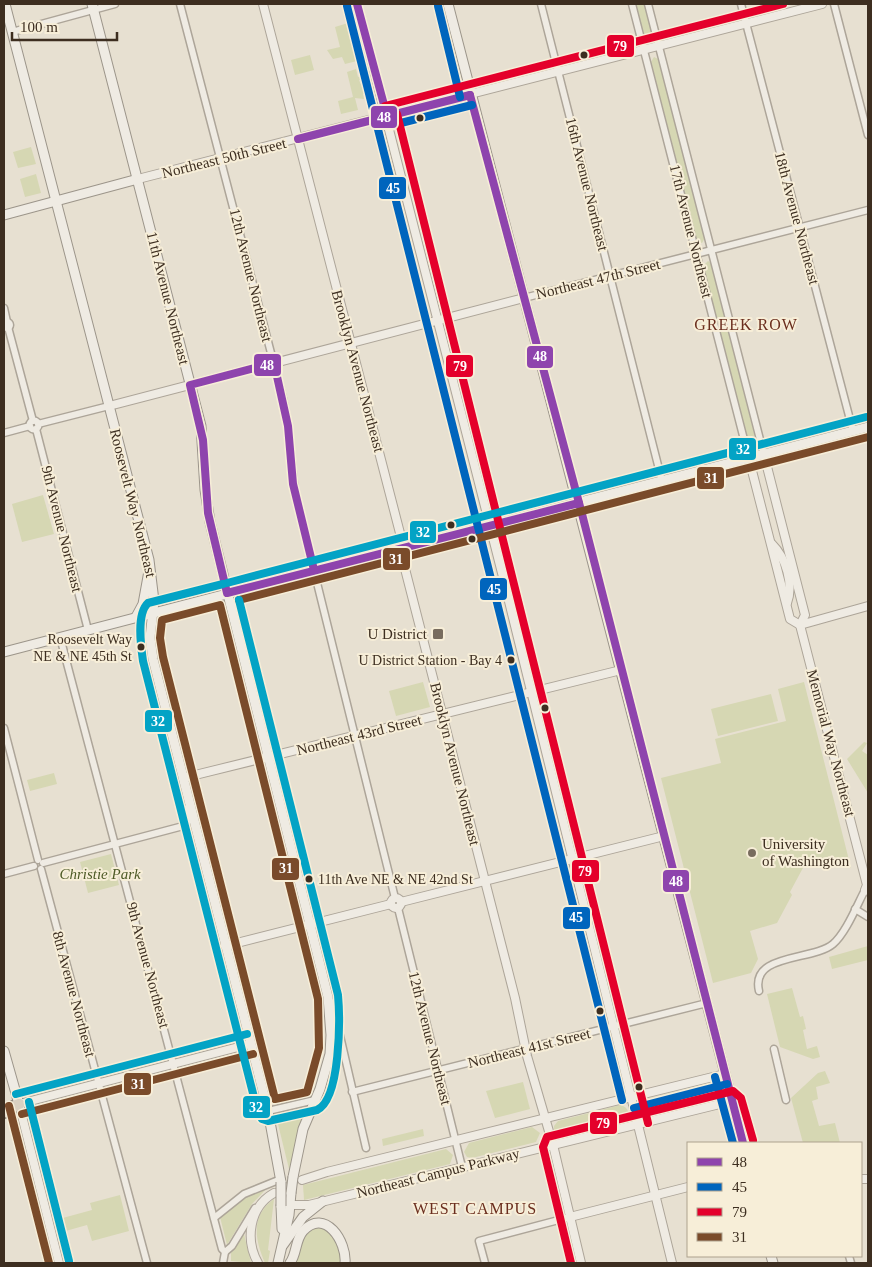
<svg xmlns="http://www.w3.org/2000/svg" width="872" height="1267" viewBox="0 0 872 1267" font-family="Georgia,serif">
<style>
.green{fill:#d6d7b3}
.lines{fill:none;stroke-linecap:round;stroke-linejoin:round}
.minor-casing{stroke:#ada599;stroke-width:9}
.tertiary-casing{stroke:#ada599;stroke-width:10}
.secondary-casing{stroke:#9c958a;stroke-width:11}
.motorway-casing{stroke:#928b80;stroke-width:14}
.minor{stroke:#efebe3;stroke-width:6}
.tertiary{stroke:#efebe3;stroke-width:8}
.secondary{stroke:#efebe3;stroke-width:9}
.motorway{stroke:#dad1c2;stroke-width:11}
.secondary-bridge-casing{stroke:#9c958a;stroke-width:11;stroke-linecap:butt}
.secondary-bridge{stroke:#efebe3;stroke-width:9}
.bus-1-casing{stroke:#f7eed8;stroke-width:11}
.bus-2-casing{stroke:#f7eed8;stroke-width:11}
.bus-3-casing{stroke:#f7eed8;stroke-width:11}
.bus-4-casing{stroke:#f7eed8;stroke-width:11}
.bus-5-casing{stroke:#f7eed8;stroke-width:11}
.bus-1{stroke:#8e44ad;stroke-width:8}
.bus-2{stroke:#0065bd;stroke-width:8}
.bus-3{stroke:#e4002b;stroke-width:8}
.bus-4{stroke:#7a4b2a;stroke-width:8}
.bus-5{stroke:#03a3c5;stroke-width:8}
.bus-dot{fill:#3d2e20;stroke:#f7eed8;stroke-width:2}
.poi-dot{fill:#786c5e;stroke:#f7eed8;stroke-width:2}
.labels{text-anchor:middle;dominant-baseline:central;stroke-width:4;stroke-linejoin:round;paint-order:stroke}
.bus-label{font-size:14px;fill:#3d2e20;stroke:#f7eed8;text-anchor:end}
.street-label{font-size:15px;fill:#3d2e20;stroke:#f7eed8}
.poi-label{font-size:15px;fill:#3d2e20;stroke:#f7eed8;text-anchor:end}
.park-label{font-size:15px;font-style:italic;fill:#4d5a26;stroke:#f7eed8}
.neighbourhood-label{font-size:16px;letter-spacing:1px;fill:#6b2e1e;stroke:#f7eed8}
.line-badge{stroke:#f7eed8;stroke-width:2}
.badge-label{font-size:14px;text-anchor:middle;font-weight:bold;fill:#fff}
</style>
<rect width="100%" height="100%" fill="#e7e0d1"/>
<g class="green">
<path d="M 635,4 L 645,4 L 653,37 L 645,40 Z"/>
<path d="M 348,23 L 357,61 L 345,64 L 342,57 L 333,59 L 327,50 L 340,47 L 335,27 Z"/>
<path d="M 310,55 L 314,70 L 295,75 L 291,60 Z"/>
<path d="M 654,57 L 660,60 L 705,238 L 702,243 L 697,241 L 651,62 Z"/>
<path d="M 356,69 L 358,77 L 361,76 L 362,79 L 359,80 L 365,94 L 363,94 L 364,99 L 355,98 L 358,110 L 341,114 L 338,101 L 353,97 L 347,72 Z"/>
<path d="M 31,147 L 36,164 L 18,168 L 13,152 Z"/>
<path d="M 36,174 L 41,193 L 25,197 L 20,179 Z"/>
<path d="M 708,261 L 711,263 L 756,441 L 752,445 L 748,443 L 703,266 Z"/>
<path d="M 43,495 L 54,534 L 22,542 L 12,504 Z"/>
<path d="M 423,682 L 430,707 L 396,716 L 389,691 Z"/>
<path d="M 804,682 L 851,868 C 835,859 822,867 804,866 L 790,892 L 792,895 L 777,923 L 750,931 L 758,959 L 751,973 L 713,983 L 661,778 L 721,763 L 715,739 L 786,721 L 778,689 Z"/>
<path d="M 771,694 L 778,721 L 718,736 L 711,709 Z"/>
<path d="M 864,742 L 867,743 L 862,751 L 868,755 L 868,793 L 847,759 Z"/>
<path d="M 54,773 L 57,784 L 30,791 L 27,780 Z"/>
<path d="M 111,854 L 119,885 L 88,893 L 80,862 Z"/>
<path d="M 868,946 L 868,960 L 832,969 L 829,957 Z"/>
<path d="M 792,988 L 800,1017 L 803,1016 L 806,1029 L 803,1030 L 807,1049 L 817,1046 L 820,1057 L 813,1059 L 780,1047 L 767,994 Z"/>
<path d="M 825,1071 L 830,1083 L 816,1087 L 818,1099 L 812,1101 L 819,1126 L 835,1123 L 840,1143 L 803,1143 L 791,1098 L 818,1073 Z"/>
<path d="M 523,1082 L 530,1109 L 495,1118 L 486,1091 Z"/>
<path d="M 709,1083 C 718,1085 720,1093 714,1099 L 651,1114 L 645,1113 L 642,1108 L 642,1103 L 646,1099 Z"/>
<path d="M 620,1105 C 629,1107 631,1115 624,1120 L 562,1136 L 554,1132 L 554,1126 L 558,1121 Z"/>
<path d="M 306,1112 L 290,1173 L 277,1120 Z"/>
<path d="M 532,1127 L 540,1133 L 536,1142 L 472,1158 L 467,1157 L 464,1152 L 469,1143 Z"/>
<path d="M 423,1129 L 424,1136 L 383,1146 L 382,1139 Z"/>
<path d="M 446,1149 L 453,1155 L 450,1164 L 304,1200 L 303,1185 Z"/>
<path d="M 268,1187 L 252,1204 L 227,1245 L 220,1217 L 245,1196 Z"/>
<path d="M 120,1195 L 129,1231 L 92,1241 L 87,1225 L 62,1232 L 59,1219 L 92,1210 L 90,1203 Z"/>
<path d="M 274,1199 L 268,1250 L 270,1251 L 268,1263 L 265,1263 C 255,1240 250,1216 274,1199 Z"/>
<path d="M 319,1227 C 337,1230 339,1248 342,1263 L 295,1263 C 301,1247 301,1232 319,1227 Z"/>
<path d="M 244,1234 L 251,1263 L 231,1261 L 231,1253 Z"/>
</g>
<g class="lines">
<defs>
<g id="minor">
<path d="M 180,4 L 283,399 L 288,426 L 295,494 L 395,898"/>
<path d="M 541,4 L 662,481"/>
<path d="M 632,4 L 749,459"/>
<path d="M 648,4 L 764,455"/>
<path d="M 741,4 L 853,431"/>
<path d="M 834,4 L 868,135"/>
<path d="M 12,32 L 115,4"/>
<path d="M 524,298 L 868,210"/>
<path d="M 4,308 L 7,322"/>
<circle cx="7" cy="325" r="3"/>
<path d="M 8,327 L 33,421"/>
<circle cx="34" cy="425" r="4.5"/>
<path d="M 38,424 L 109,406"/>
<path d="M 36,429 L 88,630"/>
<path d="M 4,433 L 30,426"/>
<path d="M 60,637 L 222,1249 L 225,1252 L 223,1263"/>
<path d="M 4,728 L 38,860"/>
<path d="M 43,863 L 187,825"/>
<path d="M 41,869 L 147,1263"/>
<path d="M 4,874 L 34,866"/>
<path d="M 398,908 L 462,1167"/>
<path d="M 855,909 L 868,917"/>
<path d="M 759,991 C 750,953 813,961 833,944 C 846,933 857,905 865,890 L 868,892"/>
<path d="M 330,1001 L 334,1010 L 366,1148"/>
<path d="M 774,1049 L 786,1100"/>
<path d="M 352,1092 L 707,1003"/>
<path d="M 268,1111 L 315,1100"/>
<path d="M 214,1218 L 244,1194 L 281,1179"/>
<path d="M 225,1252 L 232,1246 L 255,1208"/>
<path d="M 849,1256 L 851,1263"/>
<path d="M 485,1263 L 479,1241 L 570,1217"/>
</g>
<g id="tertiary">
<path d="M 263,4 L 401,537 L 403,561 L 515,998 L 527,1056 L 553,1145 L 581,1263"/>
<path d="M 357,4 L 503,577 L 672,1263"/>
<path d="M 138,179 L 822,4"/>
<path d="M 109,406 L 524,298"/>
<path d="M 764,455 L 805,615 L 800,625"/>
<path d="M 749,459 L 790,619 L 800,625 L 867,885 L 865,890"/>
<path d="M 772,544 C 786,558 794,584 787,603"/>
<path d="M 800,625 L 868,606"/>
<path d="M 183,778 L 621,670"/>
<circle cx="396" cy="903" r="5"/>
<path d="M 401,902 L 664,836"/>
<path d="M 225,946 L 391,904"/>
<path d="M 861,1179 L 868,1179"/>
<path d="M 302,1180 L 327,1172 L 725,1074"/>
<path d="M 290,1205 L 309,1205 L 732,1101"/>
<path d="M 570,1217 L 688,1187"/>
<path d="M 59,1263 L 19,1104 L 250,1044"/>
<path d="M 258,1263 C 245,1240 249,1207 274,1193"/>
</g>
<g id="secondary">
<path d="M 5,4 L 149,560 L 154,601 L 150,638 L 153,659 L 268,1111 L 281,1182"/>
<path d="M 92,4 L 201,426 L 205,490 L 210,522 L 328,997 L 331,1035 L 330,1054 L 320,1089 L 303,1129 L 293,1177"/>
<path d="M 448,4 L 743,1143"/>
<path d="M 4,215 L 138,179"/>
<path d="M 136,617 L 143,604 L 149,571"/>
<path d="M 4,652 L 868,427"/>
<path d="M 184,826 L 188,817 L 186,810"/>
<path d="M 4,1051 L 19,1104"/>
<path d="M 281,1206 L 282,1229"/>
<path d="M 283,1245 L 303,1217 L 323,1201"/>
<path d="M 771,1256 L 773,1263"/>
<path d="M 278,1263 L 289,1215 L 291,1193"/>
<path d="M 290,1263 C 297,1254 295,1240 303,1231 C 325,1207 347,1242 345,1263"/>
</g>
<path id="motorway" d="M 4,1112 L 19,1104"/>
</defs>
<use href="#minor" class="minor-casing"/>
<use href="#tertiary" class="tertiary-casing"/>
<use href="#secondary" class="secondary-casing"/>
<use href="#motorway" class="motorway-casing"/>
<use href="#minor" class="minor"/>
<use href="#tertiary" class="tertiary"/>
<use href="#secondary" class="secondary"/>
<use href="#motorway" class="motorway"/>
<defs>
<g id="secondary-bridge">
<path d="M 291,1193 L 293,1177"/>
<path d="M 281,1206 L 281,1182"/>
</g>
</defs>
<use href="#secondary-bridge" class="secondary-bridge-casing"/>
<use href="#secondary-bridge" class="secondary-bridge"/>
<defs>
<g id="bus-1">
<path d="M 357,4 L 387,116"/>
<path d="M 470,95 L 582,514 L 743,1143"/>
<path d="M 298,139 L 470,95"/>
<path d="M 314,570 L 293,484 L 288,426 L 274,363 L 190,385 L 203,440 L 208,513 L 227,593 L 579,503"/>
</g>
<g id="bus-2">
<path d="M 347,6 L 622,1100"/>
<path d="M 438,6 L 460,97"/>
<path d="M 389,126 L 472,105"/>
<path d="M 715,1077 L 733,1143"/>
<path d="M 634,1108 L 727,1084"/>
</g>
<g id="bus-3">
<path d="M 385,106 L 783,4"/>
<path d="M 397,114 L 648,1123"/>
<path d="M 571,1263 L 543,1147 L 547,1137 L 733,1091 L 741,1098 L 753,1140"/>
</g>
<g id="bus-4">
<path d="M 239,600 L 868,437"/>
<path d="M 220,605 L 318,999 L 319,1048 L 307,1092 L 275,1099 L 163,657 L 160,638 L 162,620 Z"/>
<path d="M 9,1106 L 49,1263"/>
<path d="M 22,1114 L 253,1054"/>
</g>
<g id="bus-5">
<path d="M 227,583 L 866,417"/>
<path d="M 223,584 L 148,603 C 136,614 141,647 143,661 L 258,1113 L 262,1119 L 268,1121 L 317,1110 C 341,1099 340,1017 338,995 L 239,600"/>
<path d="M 16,1094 L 247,1034"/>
<path d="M 29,1102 L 69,1261"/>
</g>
</defs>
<use href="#bus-1" class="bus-1-casing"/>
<use href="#bus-2" class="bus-2-casing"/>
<use href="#bus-3" class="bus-3-casing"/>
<use href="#bus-4" class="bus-4-casing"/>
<use href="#bus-5" class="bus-5-casing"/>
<use href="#bus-1" class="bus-1"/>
<use href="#bus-2" class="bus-2"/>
<use href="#bus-3" class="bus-3"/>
<use href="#bus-4" class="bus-4"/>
<use href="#bus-5" class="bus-5"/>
</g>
<g class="bus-dot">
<circle cx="584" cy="55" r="4.5"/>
<circle cx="420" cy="118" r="4.5"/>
<circle cx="451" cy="525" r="4.5"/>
<circle cx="472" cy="539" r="4.5"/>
<circle cx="141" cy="647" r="4.5"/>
<circle cx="511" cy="660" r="4.5"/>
<circle cx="545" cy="708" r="4.5"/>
<circle cx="309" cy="879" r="4.5"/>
<circle cx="600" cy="1011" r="4.5"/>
<circle cx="639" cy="1087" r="4.5"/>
</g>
<g class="poi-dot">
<rect x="432" y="628" width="12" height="12" rx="2.5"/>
<circle cx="752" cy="853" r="5"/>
</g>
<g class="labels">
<g class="bus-label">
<text x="132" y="639">Roosevelt Way<tspan x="132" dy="17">NE &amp; NE 45th St</tspan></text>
<text x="502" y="660">U District Station - Bay 4</text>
<text x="318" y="879" text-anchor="start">11th Ave NE &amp; NE 42nd St</text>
</g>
<g class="street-label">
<text transform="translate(224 158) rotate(-14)">Northeast 50th Street</text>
<text transform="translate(587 184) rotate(76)">16th Avenue Northeast</text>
<text transform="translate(797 218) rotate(75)">18th Avenue Northeast</text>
<text transform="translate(691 231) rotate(76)">17th Avenue Northeast</text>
<text transform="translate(251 275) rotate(76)">12th Avenue Northeast</text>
<text transform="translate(598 279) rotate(-14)">Northeast 47th Street</text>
<text transform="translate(168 298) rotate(76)">11th Avenue Northeast</text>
<text transform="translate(358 371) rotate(75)">Brooklyn Avenue Northeast</text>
<text transform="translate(133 503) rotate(76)">Roosevelt Way Northeast</text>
<text transform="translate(62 529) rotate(76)">9th Avenue Northeast</text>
<text transform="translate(359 735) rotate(-14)">Northeast 43rd Street</text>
<text transform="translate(831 743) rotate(75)">Memorial Way Northeast</text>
<text transform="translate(455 764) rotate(76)">Brooklyn Avenue Northeast</text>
<text transform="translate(148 965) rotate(75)">9th Avenue Northeast</text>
<text transform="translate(74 994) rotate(75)">8th Avenue Northeast</text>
<text transform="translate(430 1038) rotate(76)">12th Avenue Northeast</text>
<text transform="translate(529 1048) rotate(-14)">Northeast 41st Street</text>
<text transform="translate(438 1173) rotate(-14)">Northeast Campus Parkway</text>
</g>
<g class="poi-label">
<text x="427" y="634">U District</text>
<text x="762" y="844" text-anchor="start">University<tspan x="762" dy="17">of Washington</tspan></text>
</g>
<g class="park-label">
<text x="100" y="874">Christie Park</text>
</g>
<g class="neighbourhood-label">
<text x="746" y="324">GREEK ROW</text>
<text x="475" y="1208">WEST CAMPUS</text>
</g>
</g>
<g class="line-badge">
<rect x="606" y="34" width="29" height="24" rx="5" fill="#e4002b"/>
<rect x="370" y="105" width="28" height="24" rx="5" fill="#8e44ad"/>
<rect x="378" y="176" width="29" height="24" rx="5" fill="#0065bd"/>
<rect x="526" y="345" width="28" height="24" rx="5" fill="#8e44ad"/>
<rect x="253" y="353" width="29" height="24" rx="5" fill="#8e44ad"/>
<rect x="445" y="354" width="29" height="24" rx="5" fill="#e4002b"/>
<rect x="728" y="437" width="29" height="24" rx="5" fill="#03a3c5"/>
<rect x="696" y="466" width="29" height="24" rx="5" fill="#7a4b2a"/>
<rect x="409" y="520" width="28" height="24" rx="5" fill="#03a3c5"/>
<rect x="382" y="547" width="29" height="24" rx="5" fill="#7a4b2a"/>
<rect x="479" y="577" width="29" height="24" rx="5" fill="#0065bd"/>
<rect x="144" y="709" width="29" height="24" rx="5" fill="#03a3c5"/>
<rect x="271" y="857" width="29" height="24" rx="5" fill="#7a4b2a"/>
<rect x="571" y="859" width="29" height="24" rx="5" fill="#e4002b"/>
<rect x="662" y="869" width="28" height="24" rx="5" fill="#8e44ad"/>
<rect x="562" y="906" width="29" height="24" rx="5" fill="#0065bd"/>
<rect x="123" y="1072" width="29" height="24" rx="5" fill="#7a4b2a"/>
<rect x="242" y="1095" width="29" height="24" rx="5" fill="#03a3c5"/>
<rect x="589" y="1111" width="29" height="24" rx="5" fill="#e4002b"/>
</g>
<g class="badge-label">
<text x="620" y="51">79</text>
<text x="384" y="122">48</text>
<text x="393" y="193">45</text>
<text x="540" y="361">48</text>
<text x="267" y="370">48</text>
<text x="460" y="371">79</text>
<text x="743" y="454">32</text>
<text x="711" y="483">31</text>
<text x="423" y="537">32</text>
<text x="396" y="564">31</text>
<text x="494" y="594">45</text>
<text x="158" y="726">32</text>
<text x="286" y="873">31</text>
<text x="585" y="876">79</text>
<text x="676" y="886">48</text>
<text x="576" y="922">45</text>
<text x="138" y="1089">31</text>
<text x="256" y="1112">32</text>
<text x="603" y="1128">79</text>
</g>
<rect width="872" height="1267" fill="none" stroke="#3d2e20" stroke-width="10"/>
<rect x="687" y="1142" width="175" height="115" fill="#f7eed8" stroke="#ada18e"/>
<rect x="697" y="1158" width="25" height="8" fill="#8e44ad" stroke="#ada18e"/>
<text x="732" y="1167" font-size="15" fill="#3d2e20">48</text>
<rect x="697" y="1183" width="25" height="8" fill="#0065bd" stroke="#ada18e"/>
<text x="732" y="1192" font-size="15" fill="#3d2e20">45</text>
<rect x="697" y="1208" width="25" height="8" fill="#e4002b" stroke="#ada18e"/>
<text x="732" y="1217" font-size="15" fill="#3d2e20">79</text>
<rect x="697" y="1233" width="25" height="8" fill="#7a4b2a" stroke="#ada18e"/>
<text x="732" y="1242" font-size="15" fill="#3d2e20">31</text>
<path d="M12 32v8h105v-8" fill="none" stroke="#3d2e20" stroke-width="2.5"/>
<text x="20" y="32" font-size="15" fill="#3d2e20" stroke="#f7eed8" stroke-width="4" paint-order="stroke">100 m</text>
</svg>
